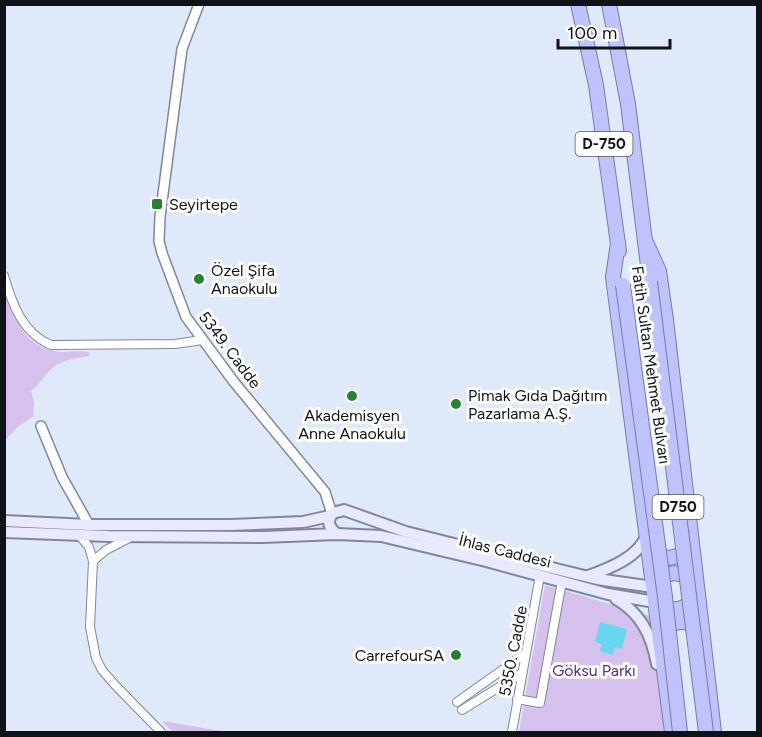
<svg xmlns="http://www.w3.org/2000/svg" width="762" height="737" viewBox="0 0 762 737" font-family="Figtree,sans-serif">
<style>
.green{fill:#d6c1ee}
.water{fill:#68d6ef}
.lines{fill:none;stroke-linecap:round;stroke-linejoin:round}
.minor-casing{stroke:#7f8897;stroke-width:10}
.tertiary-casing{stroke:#7f8897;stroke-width:12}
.secondary-casing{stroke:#7f8897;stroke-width:14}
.trunk-casing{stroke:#787aac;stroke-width:16}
.minor{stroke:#fff;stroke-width:8}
.tertiary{stroke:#fff;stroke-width:9}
.secondary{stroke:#e8e8fe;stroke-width:10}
.trunk{stroke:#c0c2fc;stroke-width:14}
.trunk-bridge-casing{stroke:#787aac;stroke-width:16;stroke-linecap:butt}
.trunk-bridge{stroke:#c0c2fc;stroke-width:14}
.poi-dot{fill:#258232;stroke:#fff;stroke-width:2}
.labels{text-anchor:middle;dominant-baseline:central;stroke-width:6;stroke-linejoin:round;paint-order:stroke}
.shield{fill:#fff;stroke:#575a5d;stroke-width:1.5}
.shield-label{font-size:15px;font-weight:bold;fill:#0f1318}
.poi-label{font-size:16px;fill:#0f1318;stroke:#fff;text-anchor:start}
.street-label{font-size:16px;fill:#0f1318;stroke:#fff}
.park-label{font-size:16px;fill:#5c2f82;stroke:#fff}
</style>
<rect width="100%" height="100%" fill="#dfe9f9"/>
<g class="green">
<path d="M 4,292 C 16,322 25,349 62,352 C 72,352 82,350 90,353 L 89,356 C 78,358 65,359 55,366 C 48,370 40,384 31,391 L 34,402 L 33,417 L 20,425 L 5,440 Z"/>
<path d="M 545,585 L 651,616 L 664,732 L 519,732 Z"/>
<path d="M 162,721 L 227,732 L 173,732 Z"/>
</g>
<path class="water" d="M 600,622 L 627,629 L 622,649 L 615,647 L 613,655 L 600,651 L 602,644 L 595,642 Z"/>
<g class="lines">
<defs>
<g id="minor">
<path d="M 4,276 C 12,303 22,333 51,345 L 175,344 L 202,340"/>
<path d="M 79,535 L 89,547 L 93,561 L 90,627 L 96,658 L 102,670 L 115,685 L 161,732"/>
<path d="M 93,561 L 106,550 L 129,538"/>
<path d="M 517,699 L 540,703 L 562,581"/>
<path d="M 457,702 L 526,653"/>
<path d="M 462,710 L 522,673"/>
<path d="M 512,732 L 540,575"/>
</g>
<g id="tertiary">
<path d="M 199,4 L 182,49 L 160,217 L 159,241 L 162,253 L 186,317 L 234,382 L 325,492 L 332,514"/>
<path d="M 41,426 L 62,477 L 89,525"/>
</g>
<g id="secondary">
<path d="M 4,521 L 89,525 L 231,525 L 303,522 L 330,516"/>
<path d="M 4,532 L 108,536 L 263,537 L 337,534 L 381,536 L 486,561 L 608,594 L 655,602"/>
<path d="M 337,534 C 329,528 326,521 333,513 L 344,510 L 406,532 L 498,555 L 597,579 L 653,587"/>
<path d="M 588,576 C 608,569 640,557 647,534"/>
<path d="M 616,599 C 641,613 652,636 657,664"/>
</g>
<g id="trunk">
<path d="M 578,4 L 596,85 L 619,251"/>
<path d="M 609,4 L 628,104 L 650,282"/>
<path d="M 645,240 L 659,271 L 666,320 L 714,732"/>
<path d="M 618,243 L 613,277 L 672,732"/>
<path d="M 651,549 C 663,562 680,560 690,545"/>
<path d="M 655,585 C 668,570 678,570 694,581"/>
<path d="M 657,603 C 676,614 682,610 698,597"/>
<path d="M 662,633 C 672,620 687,618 699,630"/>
</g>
</defs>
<use href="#minor" class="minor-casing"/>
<use href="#tertiary" class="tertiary-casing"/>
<use href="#secondary" class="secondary-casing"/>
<use href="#trunk" class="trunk-casing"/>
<use href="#minor" class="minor"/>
<use href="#tertiary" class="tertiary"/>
<use href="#secondary" class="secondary"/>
<use href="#trunk" class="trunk"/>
<defs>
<g id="trunk-bridge">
<path d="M 650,282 L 706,732"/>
<path d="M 623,285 L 665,597 L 680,732"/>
</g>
</defs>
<use href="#trunk-bridge" class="trunk-bridge-casing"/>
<use href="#trunk-bridge" class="trunk-bridge"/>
</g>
<g class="poi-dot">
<rect x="151" y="198" width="12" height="12" rx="3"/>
<circle cx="199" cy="279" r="6"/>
<circle cx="352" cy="396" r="6"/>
<circle cx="456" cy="404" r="6"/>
<circle cx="456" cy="655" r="6"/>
</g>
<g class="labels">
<g class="shield">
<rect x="575.5" y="132" width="57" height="24" rx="4.5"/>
<rect x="652.5" y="495" width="51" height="24" rx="4.5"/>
</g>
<g class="shield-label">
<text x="604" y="144">D-750</text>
<text x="678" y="507">D750</text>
</g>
<g class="poi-label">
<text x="169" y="204">Seyirtepe</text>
<text x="211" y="270">Özel Şifa<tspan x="211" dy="18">Anaokulu</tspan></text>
<text x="468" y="395">Pimak Gıda Dağıtım<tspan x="468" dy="18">Pazarlama A.Ş.</tspan></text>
<text x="352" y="415" text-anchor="middle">Akademisyen<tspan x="352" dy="18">Anne Anaokulu</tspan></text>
<text x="444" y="655" text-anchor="end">CarrefourSA</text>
</g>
<g class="street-label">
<text transform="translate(230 350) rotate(53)">5349. Cadde</text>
<text transform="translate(651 365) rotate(82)">Fatih Sultan Mehmet Bulvarı</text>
<text transform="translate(505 551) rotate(14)">İhlas Caddesi</text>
<text transform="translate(513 651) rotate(-79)">5350. Cadde</text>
</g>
<g class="park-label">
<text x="594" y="670">Göksu Parkı</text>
</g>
</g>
<rect width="762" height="737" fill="none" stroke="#0f1318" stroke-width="12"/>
<path d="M558 39v9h112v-9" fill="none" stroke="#0f1318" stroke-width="3"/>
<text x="567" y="39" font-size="18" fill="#0f1318" stroke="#ffffff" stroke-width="4.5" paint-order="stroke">100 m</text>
</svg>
